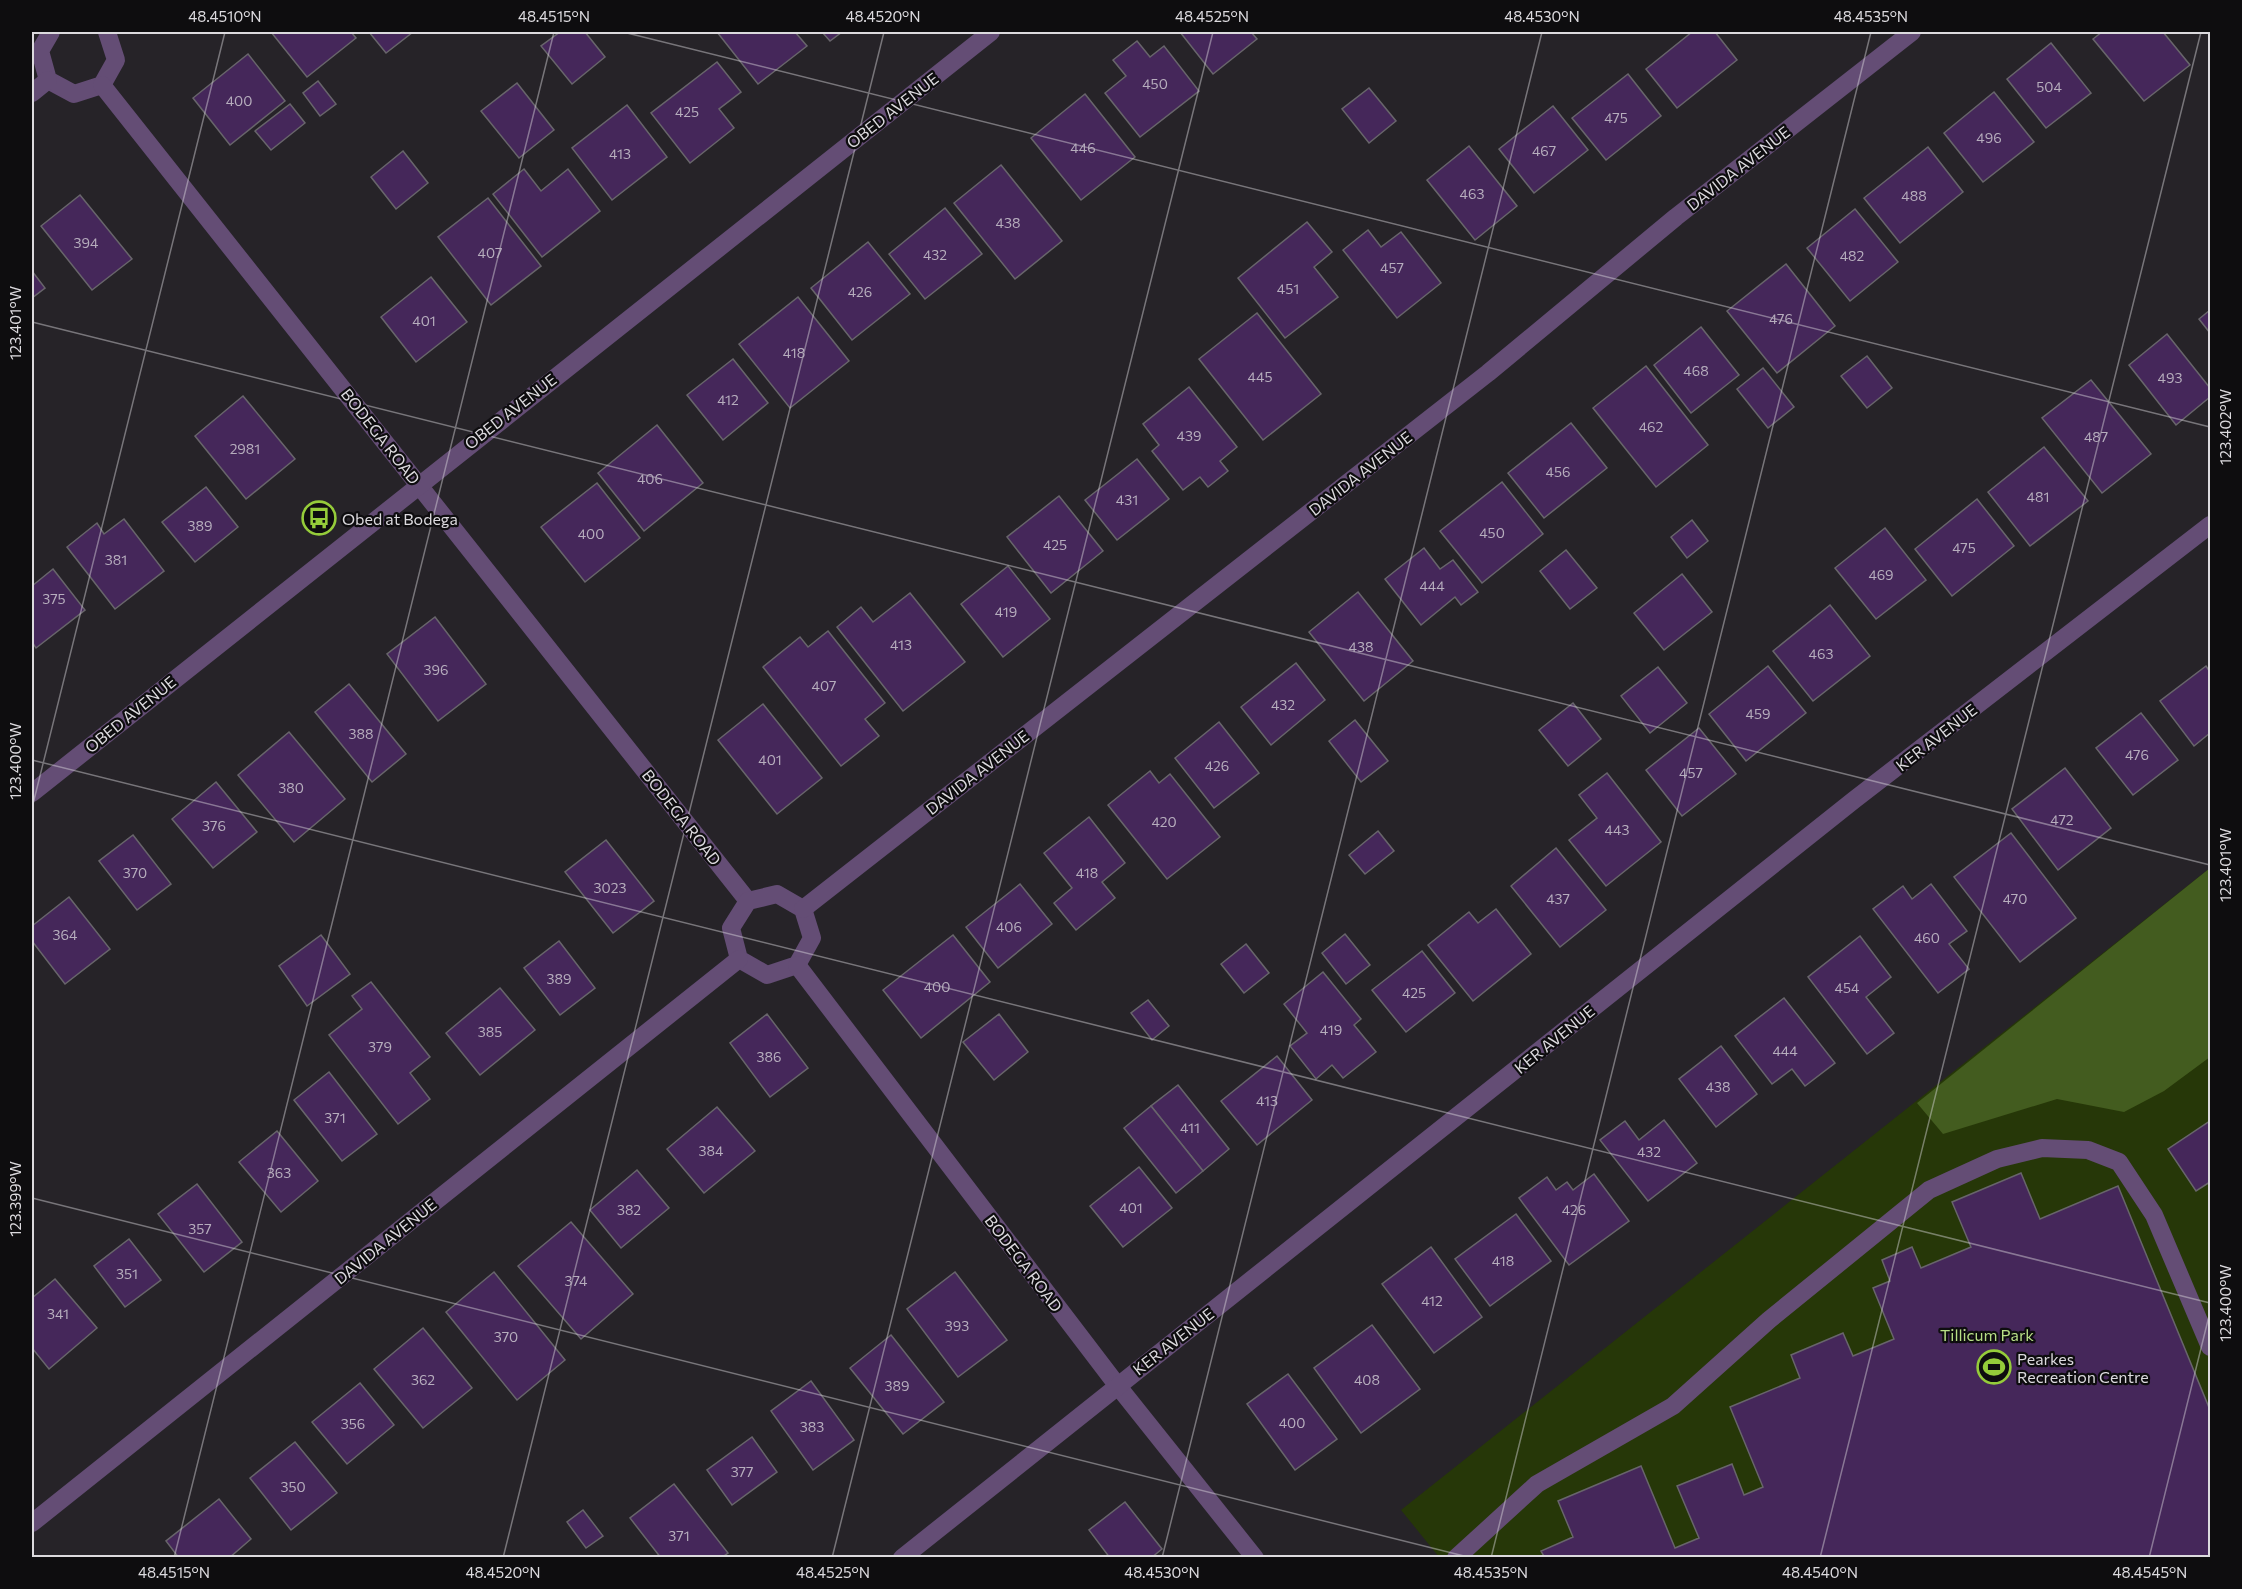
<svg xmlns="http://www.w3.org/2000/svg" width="2242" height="1589" viewBox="0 0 2242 1589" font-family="Commissioner,sans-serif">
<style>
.green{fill:#263708}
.forest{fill:#435c1f}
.building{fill:#45275a;stroke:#68656b;stroke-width:1.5}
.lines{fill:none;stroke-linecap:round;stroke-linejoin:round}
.minor{stroke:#644d75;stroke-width:18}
.ticks{fill:none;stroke:#dcdade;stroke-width:1.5;stroke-opacity:0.45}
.labels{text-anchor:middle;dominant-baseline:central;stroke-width:4.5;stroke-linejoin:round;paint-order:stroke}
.number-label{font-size:14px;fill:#b6adbd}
.street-label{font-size:16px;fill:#dcdade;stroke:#0e0d0f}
.poi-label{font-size:16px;fill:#dcdade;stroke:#0e0d0f;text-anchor:start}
.park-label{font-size:16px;fill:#b8df87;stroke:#0e0d0f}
.neatline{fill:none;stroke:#dcdade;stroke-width:2}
.ticks-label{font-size:15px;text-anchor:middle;fill:#dcdade}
</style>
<rect width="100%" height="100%" fill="#262328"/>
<path class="green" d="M 2210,868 L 2210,1557 L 1439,1557 L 1401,1510 Z"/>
<path class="forest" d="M 2210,868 L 2210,1057 L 2164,1091 L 2124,1112 L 2057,1099 L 1943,1134 L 1917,1103 Z"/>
<g class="building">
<path d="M 271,32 L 351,32 L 356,38 L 307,77 Z"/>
<path d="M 369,32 L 413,32 L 386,53 Z"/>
<path d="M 560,32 L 585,32 L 605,57 L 572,84 L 541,46 Z"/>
<path d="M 717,32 L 795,32 L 807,46 L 758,84 Z"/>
<path d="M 822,32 L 842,32 L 830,41 Z"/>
<path d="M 1180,32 L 1251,32 L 1257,39 L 1213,74 Z"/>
<path d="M 1692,32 L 1715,32 L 1737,60 L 1677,108 L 1646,69 Z"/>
<path d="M 2102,32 L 2163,32 L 2190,65 L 2144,101 L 2093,39 Z"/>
<path d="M 1137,41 L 1150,57 L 1164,46 L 1199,91 L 1140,137 L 1105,93 L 1126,76 L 1113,60 Z"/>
<path d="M 2051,43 L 2091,93 L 2046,128 L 2007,79 Z"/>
<path d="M 248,54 L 285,101 L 230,145 L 193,98 Z"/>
<path d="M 717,62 L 741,92 L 719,109 L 734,128 L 690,163 L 651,113 Z"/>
<path d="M 1628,74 L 1661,116 L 1606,160 L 1572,118 Z"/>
<path d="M 318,81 L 336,104 L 320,116 L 303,93 Z"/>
<path d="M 517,83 L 554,130 L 519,158 L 481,111 Z"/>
<path d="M 1369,88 L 1396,121 L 1369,143 L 1342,109 Z"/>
<path d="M 1994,92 L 2034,142 L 1983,182 L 1944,133 Z"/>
<path d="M 1085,94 L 1135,157 L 1081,200 L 1031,138 Z"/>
<path d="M 290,104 L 305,123 L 271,150 L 255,131 Z"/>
<path d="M 627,105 L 667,157 L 612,200 L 572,148 Z"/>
<path d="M 1553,106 L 1588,150 L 1534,193 L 1499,149 Z"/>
<path d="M 1469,146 L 1517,206 L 1475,240 L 1427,180 Z"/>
<path d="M 1928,147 L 1963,192 L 1900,243 L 1864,198 Z"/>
<path d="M 403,151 L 428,183 L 396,209 L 371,177 Z"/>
<path d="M 1001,165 L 1062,241 L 1015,279 L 954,203 Z"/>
<path d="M 524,169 L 541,191 L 568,169 L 600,211 L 542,257 L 493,194 Z"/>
<path d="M 80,195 L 132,259 L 92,290 L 41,226 Z"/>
<path d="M 488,198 L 541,266 L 491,305 L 438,237 Z"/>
<path d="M 945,208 L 982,254 L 925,299 L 889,254 Z"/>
<path d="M 1855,209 L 1898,262 L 1850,301 L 1807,248 Z"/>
<path d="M 1307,222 L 1332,252 L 1314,267 L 1338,297 L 1285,338 L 1238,278 Z"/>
<path d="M 1368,230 L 1381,247 L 1401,232 L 1441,283 L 1397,318 L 1343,250 Z"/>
<path d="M 868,242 L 910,294 L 852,340 L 811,288 Z"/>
<path d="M 1786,264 L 1835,326 L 1777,373 L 1727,311 Z"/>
<path d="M 32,271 L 45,288 L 32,298 Z"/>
<path d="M 431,277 L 467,322 L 416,362 L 381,317 Z"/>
<path d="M 798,297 L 849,361 L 790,408 L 739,344 Z"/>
<path d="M 2210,310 L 2210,333 L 2199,319 Z"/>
<path d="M 1257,313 L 1321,394 L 1263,440 L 1199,359 Z"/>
<path d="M 1701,327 L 1739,375 L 1691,413 L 1654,365 Z"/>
<path d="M 2167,334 L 2210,388 L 2210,397 L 2176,425 L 2129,365 Z"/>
<path d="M 1867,356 L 1892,388 L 1867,408 L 1841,376 Z"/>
<path d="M 733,359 L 768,403 L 723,440 L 687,395 Z"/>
<path d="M 1646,366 L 1708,445 L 1656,487 L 1593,408 Z"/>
<path d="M 1763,368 L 1794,407 L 1768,428 L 1737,389 Z"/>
<path d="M 2091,380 L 2151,454 L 2102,493 L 2042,418 Z"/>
<path d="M 1189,387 L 1237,447 L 1220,461 L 1228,471 L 1208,487 L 1200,477 L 1183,490 L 1152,451 L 1159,445 L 1143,424 Z"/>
<path d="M 243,396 L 295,459 L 246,499 L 195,436 Z"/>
<path d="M 1571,423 L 1607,468 L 1544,518 L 1508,473 Z"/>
<path d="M 657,425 L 703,483 L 644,531 L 598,473 Z"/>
<path d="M 2044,447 L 2088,501 L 2030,546 L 1988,492 Z"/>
<path d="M 1137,459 L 1169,499 L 1117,540 L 1085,500 Z"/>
<path d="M 1502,482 L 1543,534 L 1482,583 L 1440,531 Z"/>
<path d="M 597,483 L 640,538 L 585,582 L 541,527 Z"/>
<path d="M 206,487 L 238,527 L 195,562 L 162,522 Z"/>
<path d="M 1059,496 L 1103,551 L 1051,593 L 1007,537 Z"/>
<path d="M 1977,499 L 2014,546 L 1952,596 L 1915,549 Z"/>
<path d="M 124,519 L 164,571 L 115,609 L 67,547 L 97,523 L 104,534 Z"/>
<path d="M 1692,520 L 1708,541 L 1687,558 L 1671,537 Z"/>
<path d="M 1885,528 L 1926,580 L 1876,619 L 1835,568 Z"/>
<path d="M 1424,548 L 1440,569 L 1453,560 L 1478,592 L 1461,605 L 1455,597 L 1421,625 L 1385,579 Z"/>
<path d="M 1566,550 L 1597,588 L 1570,609 L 1540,571 Z"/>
<path d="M 1008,566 L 1050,619 L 1003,657 L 961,604 Z"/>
<path d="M 53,569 L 85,610 L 36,648 L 32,642 L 32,586 Z"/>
<path d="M 1682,574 L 1712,612 L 1664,650 L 1634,613 Z"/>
<path d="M 1358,592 L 1413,661 L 1364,701 L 1309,632 Z"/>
<path d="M 910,593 L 965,662 L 903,711 L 837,627 L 861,607 L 873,622 Z"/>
<path d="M 1830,605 L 1870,656 L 1813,701 L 1773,651 Z"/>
<path d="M 435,617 L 486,684 L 438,721 L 387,654 Z"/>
<path d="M 828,631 L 885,703 L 865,719 L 879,736 L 841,766 L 763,667 L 800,637 L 808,647 Z"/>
<path d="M 1296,663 L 1325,700 L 1271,745 L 1241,707 Z"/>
<path d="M 1768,666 L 1806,713 L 1746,761 L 1709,714 Z"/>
<path d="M 2206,666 L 2210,672 L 2210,733 L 2194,746 L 2160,701 Z"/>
<path d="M 1658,667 L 1687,703 L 1650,733 L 1621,696 Z"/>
<path d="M 349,684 L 406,754 L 372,782 L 315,712 Z"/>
<path d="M 1573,703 L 1601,739 L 1568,766 L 1539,730 Z"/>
<path d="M 763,704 L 822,778 L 777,814 L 718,740 Z"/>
<path d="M 2141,713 L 2178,760 L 2133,795 L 2096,748 Z"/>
<path d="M 1355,720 L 1388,761 L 1361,782 L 1329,741 Z"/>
<path d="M 1219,722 L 1259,773 L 1214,808 L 1175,758 Z"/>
<path d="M 1699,728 L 1736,774 L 1682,816 L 1646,770 Z"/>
<path d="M 289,732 L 345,799 L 294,842 L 238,775 Z"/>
<path d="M 2065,768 L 2111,828 L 2058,870 L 2012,809 Z"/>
<path d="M 1150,771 L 1159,783 L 1170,774 L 1220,837 L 1167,879 L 1108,805 Z"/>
<path d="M 1607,773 L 1661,842 L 1606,886 L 1569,840 L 1597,818 L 1579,795 Z"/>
<path d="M 216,782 L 257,832 L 213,868 L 172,819 Z"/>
<path d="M 1089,817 L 1125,863 L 1102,882 L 1115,898 L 1076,930 L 1054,903 L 1072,888 L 1044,853 Z"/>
<path d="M 1378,831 L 1394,851 L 1365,874 L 1349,855 Z"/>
<path d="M 2011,833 L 2076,918 L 2020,962 L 1954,877 Z"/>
<path d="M 133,835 L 171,884 L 137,910 L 99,861 Z"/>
<path d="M 606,840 L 654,901 L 613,933 L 565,872 Z"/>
<path d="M 1556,848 L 1606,910 L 1560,947 L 1511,886 Z"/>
<path d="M 1020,884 L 1052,924 L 998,968 L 966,927 Z"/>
<path d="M 1931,884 L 1967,931 L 1949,944 L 1969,969 L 1938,993 L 1873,909 L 1903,886 L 1912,899 Z"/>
<path d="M 69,897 L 110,949 L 65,984 L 32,941 L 32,926 Z"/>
<path d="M 1496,909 L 1531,954 L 1473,1001 L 1428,945 L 1469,912 L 1478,923 Z"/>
<path d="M 1345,934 L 1370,965 L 1346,984 L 1322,953 Z"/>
<path d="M 321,935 L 350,974 L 307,1006 L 279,966 Z"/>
<path d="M 953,935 L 990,982 L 921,1038 L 883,990 Z"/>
<path d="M 1860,936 L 1891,977 L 1866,997 L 1894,1033 L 1867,1054 L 1808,977 Z"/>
<path d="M 559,941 L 595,988 L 560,1015 L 524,968 Z"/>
<path d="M 1246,944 L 1269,973 L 1244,993 L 1221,964 Z"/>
<path d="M 1422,951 L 1455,993 L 1406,1032 L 1372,990 Z"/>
<path d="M 1323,972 L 1361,1019 L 1354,1025 L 1376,1052 L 1343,1078 L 1332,1065 L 1316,1079 L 1290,1046 L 1307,1033 L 1284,1004 Z"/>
<path d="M 371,982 L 430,1057 L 410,1073 L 430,1099 L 398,1124 L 329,1035 L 362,1009 L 352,996 Z"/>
<path d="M 500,988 L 535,1030 L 480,1075 L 446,1033 Z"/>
<path d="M 1784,998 L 1835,1063 L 1805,1086 L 1792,1069 L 1772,1084 L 1735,1036 Z"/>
<path d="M 1148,1000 L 1169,1026 L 1152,1040 L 1131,1013 Z"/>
<path d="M 767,1014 L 808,1068 L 770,1097 L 730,1043 Z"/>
<path d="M 999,1014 L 1028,1052 L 994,1080 L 963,1042 Z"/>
<path d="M 1721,1046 L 1757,1094 L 1716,1127 L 1679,1079 Z"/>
<path d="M 1277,1056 L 1312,1100 L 1257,1145 L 1221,1101 Z"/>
<path d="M 329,1072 L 377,1134 L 342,1161 L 294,1100 Z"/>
<path d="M 1178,1085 L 1229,1149 L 1203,1171 L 1151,1106 Z"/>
<path d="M 1151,1106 L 1203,1171 L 1176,1193 L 1124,1128 Z"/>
<path d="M 717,1107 L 755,1151 L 704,1193 L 667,1149 Z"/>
<path d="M 1664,1120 L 1697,1163 L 1648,1201 L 1600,1140 L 1625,1121 L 1639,1140 Z"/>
<path d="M 2210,1121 L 2210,1182 L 2196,1191 L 2168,1149 Z"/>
<path d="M 277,1131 L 318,1181 L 281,1212 L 239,1162 Z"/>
<path d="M 1139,1167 L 1172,1208 L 1123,1247 L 1090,1206 Z"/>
<path d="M 637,1170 L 669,1208 L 621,1248 L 590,1210 Z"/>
<path d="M 2021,1173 L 2040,1219 L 2118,1186 L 2210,1410 L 2210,1555 L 2205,1558 L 1545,1558 L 1541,1551 L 1573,1537 L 1558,1501 L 1641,1466 L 1675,1548 L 1699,1538 L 1677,1486 L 1732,1464 L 1744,1495 L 1763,1487 L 1730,1407 L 1800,1378 L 1791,1355 L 1843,1333 L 1853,1356 L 1894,1339 L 1873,1288 L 1890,1281 L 1882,1260 L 1912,1247 L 1921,1268 L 1971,1247 L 1952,1202 Z"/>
<path d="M 1594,1174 L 1629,1221 L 1569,1265 L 1519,1198 L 1547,1177 L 1556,1190 L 1567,1182 L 1573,1190 Z"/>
<path d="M 197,1184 L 242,1242 L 204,1272 L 158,1214 Z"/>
<path d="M 1516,1214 L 1551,1261 L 1490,1306 L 1455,1259 Z"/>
<path d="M 571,1222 L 633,1294 L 581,1339 L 518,1266 Z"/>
<path d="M 129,1239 L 161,1280 L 125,1307 L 94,1266 Z"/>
<path d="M 1431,1247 L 1482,1317 L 1434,1353 L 1382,1284 Z"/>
<path d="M 494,1272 L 565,1360 L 517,1400 L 446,1312 Z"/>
<path d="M 955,1272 L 1007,1340 L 958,1377 L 907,1309 Z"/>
<path d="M 55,1279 L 97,1328 L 49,1369 L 32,1348 L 32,1298 Z"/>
<path d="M 1372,1325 L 1420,1389 L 1361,1433 L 1314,1368 Z"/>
<path d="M 423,1328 L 472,1388 L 423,1428 L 374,1369 Z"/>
<path d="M 891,1335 L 944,1402 L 903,1434 L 850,1368 Z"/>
<path d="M 1288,1374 L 1337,1439 L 1295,1470 L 1247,1404 Z"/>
<path d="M 811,1381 L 854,1440 L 813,1470 L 771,1411 Z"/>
<path d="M 360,1383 L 394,1425 L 347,1464 L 312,1422 Z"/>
<path d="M 752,1437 L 777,1472 L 732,1505 L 707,1470 Z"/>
<path d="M 295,1442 L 337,1493 L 291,1530 L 250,1478 Z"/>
<path d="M 674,1484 L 728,1553 L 721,1558 L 661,1558 L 630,1518 Z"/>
<path d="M 219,1499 L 251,1539 L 229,1558 L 179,1558 L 166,1541 Z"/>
<path d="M 1125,1502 L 1162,1549 L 1151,1558 L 1110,1558 L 1089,1530 Z"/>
<path d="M 583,1510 L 603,1536 L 586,1548 L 567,1522 Z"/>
</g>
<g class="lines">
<g class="minor">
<path d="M 51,32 L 40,51 L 48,80 L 74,94 L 102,85 L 116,60 L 107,32"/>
<path d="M 102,85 L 748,901"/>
<path d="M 32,93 L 48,80"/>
<path d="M 32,793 L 991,32"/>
<path d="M 777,894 L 803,909 L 812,938 L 797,965 L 767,975 L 739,959 L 731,928 L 748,901 Z"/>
<path d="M 803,909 L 1488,373 L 1676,217 L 1912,32"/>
<path d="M 797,965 L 1117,1385 L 1255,1558"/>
<path d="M 32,1523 L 739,959"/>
<path d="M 902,1558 L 1854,800 L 2210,525"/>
<path d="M 1456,1558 L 1537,1484 L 1673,1406 L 1769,1320 L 1929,1190 L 1997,1159 L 2042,1148 L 2088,1150 L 2119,1162 L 2154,1215 L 2210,1347"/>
</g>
</g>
<path class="ticks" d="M 623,32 L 2210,427M 32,322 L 2210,865M 32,760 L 2210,1303M 32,808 L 225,32M 32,1198 L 1472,1558M 174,1558 L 554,32M 503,1558 L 884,32M 832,1558 L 1213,32M 1162,1558 L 1542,32M 1491,1558 L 1871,32M 1820,1558 L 2201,32M 2149,1558 L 2210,1312"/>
<defs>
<symbol id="bus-ring" viewBox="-11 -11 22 22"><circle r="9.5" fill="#0e0d0f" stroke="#95cc3a" stroke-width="1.5"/><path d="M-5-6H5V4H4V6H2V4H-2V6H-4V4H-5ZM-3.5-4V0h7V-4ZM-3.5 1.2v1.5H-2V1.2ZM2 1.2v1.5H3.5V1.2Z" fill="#95cc3a"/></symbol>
<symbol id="stadium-ring" viewBox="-11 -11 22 22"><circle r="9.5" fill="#0e0d0f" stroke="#95cc3a" stroke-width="1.5"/><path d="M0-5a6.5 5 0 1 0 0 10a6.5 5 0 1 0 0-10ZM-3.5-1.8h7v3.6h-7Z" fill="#95cc3a"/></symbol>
</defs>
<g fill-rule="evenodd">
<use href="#bus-ring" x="300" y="499" width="38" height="38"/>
<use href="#stadium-ring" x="1975" y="1348" width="38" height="38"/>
</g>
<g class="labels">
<g class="number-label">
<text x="1155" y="83">450</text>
<text x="2049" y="86">504</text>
<text x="239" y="100">400</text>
<text x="687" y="111">425</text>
<text x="1616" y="117">475</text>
<text x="1989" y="137">496</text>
<text x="1083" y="147">446</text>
<text x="1544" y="150">467</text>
<text x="620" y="153">413</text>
<text x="1472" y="193">463</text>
<text x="1914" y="195">488</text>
<text x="1008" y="222">438</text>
<text x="86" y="242">394</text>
<text x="490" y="252">407</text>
<text x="935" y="254">432</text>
<text x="1852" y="255">482</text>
<text x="1392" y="267">457</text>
<text x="1288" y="288">451</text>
<text x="860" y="291">426</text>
<text x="1781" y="318">476</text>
<text x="424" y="320">401</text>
<text x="794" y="352">418</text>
<text x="1696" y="370">468</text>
<text x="1260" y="376">445</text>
<text x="2170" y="377">493</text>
<text x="728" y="399">412</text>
<text x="1651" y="426">462</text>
<text x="1189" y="435">439</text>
<text x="2096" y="436">487</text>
<text x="245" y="448">2981</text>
<text x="1558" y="471">456</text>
<text x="650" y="478">406</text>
<text x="2038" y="496">481</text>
<text x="1127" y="499">431</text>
<text x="200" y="525">389</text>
<text x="1492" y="532">450</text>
<text x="591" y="533">400</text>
<text x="1055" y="544">425</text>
<text x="1964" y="547">475</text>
<text x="116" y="559">381</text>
<text x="1881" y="574">469</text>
<text x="1432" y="585">444</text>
<text x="54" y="598">375</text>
<text x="1006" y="611">419</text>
<text x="901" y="644">413</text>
<text x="1361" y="646">438</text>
<text x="1821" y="653">463</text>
<text x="436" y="669">396</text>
<text x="824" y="685">407</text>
<text x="1283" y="704">432</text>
<text x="1758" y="713">459</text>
<text x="361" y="733">388</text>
<text x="2137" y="754">476</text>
<text x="770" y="759">401</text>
<text x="1217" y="765">426</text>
<text x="1691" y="772">457</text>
<text x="291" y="787">380</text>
<text x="2062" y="819">472</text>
<text x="1164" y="821">420</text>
<text x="214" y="825">376</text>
<text x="1617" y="829">443</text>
<text x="135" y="872">370</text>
<text x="1087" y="872">418</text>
<text x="610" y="887">3023</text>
<text x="1558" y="898">437</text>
<text x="2015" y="898">470</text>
<text x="1009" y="926">406</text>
<text x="65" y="934">364</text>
<text x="1927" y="937">460</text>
<text x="559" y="978">389</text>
<text x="937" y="986">400</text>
<text x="1847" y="987">454</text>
<text x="1414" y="992">425</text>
<text x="1331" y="1029">419</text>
<text x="490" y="1031">385</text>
<text x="380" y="1046">379</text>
<text x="1785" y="1050">444</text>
<text x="769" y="1056">386</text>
<text x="1718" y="1086">438</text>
<text x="1267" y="1100">413</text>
<text x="335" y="1117">371</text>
<text x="1190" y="1127">411</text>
<text x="711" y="1150">384</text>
<text x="1649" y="1151">432</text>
<text x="279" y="1172">363</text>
<text x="1131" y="1207">401</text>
<text x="629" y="1209">382</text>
<text x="1574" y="1209">426</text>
<text x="200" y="1228">357</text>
<text x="1503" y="1260">418</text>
<text x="127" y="1273">351</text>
<text x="576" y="1280">374</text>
<text x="1432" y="1300">412</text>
<text x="58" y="1313">341</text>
<text x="957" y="1325">393</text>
<text x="506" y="1336">370</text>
<text x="423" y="1379">362</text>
<text x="1367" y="1379">408</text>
<text x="897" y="1385">389</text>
<text x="1292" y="1422">400</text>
<text x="353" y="1423">356</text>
<text x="812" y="1426">383</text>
<text x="742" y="1471">377</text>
<text x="293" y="1486">350</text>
<text x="679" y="1535">371</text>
</g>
<g class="street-label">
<text transform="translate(892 110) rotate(-38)">OBED AVENUE</text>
<text transform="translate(1738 168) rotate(-38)">DAVIDA AVENUE</text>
<text transform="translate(510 411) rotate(-38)">OBED AVENUE</text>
<text transform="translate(381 436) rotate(52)">BODEGA ROAD</text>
<text transform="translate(1360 473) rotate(-38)">DAVIDA AVENUE</text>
<text transform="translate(130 714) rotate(-39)">OBED AVENUE</text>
<text transform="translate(1936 737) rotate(-38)">KER AVENUE</text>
<text transform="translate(977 772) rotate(-38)">DAVIDA AVENUE</text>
<text transform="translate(682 817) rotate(52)">BODEGA ROAD</text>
<text transform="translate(1554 1039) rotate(-39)">KER AVENUE</text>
<text transform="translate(385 1241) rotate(-39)">DAVIDA AVENUE</text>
<text transform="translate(1024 1263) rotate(53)">BODEGA ROAD</text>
<text transform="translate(1173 1341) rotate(-38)">KER AVENUE</text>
</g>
<g class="poi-label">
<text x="342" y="518">Obed at Bodega</text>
<text x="2017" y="1358">Pearkes<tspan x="2017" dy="18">Recreation Centre</tspan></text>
</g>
<g class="park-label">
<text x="1987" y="1334">Tillicum Park</text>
</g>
</g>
<rect width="2242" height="1589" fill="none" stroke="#0e0d0f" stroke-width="66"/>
<rect x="33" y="33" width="2176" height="1523" class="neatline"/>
<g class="ticks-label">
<text x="225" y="22">48.4510°N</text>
<text x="554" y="22">48.4515°N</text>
<text x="883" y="22">48.4520°N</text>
<text x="1212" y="22">48.4525°N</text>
<text x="1542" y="22">48.4530°N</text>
<text x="1871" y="22">48.4535°N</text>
<text transform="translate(16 323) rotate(-90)" y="5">123.401°W</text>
<text transform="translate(2226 427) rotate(-90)" y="5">123.402°W</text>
<text transform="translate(16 761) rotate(-90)" y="5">123.400°W</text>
<text transform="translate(2226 865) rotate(-90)" y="5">123.401°W</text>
<text transform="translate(16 1199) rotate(-90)" y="5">123.399°W</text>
<text transform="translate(2226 1303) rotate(-90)" y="5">123.400°W</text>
<text x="174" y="1578">48.4515°N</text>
<text x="503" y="1578">48.4520°N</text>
<text x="833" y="1578">48.4525°N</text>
<text x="1162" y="1578">48.4530°N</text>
<text x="1491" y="1578">48.4535°N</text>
<text x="1820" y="1578">48.4540°N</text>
<text x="2150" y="1578">48.4545°N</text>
</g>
</svg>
